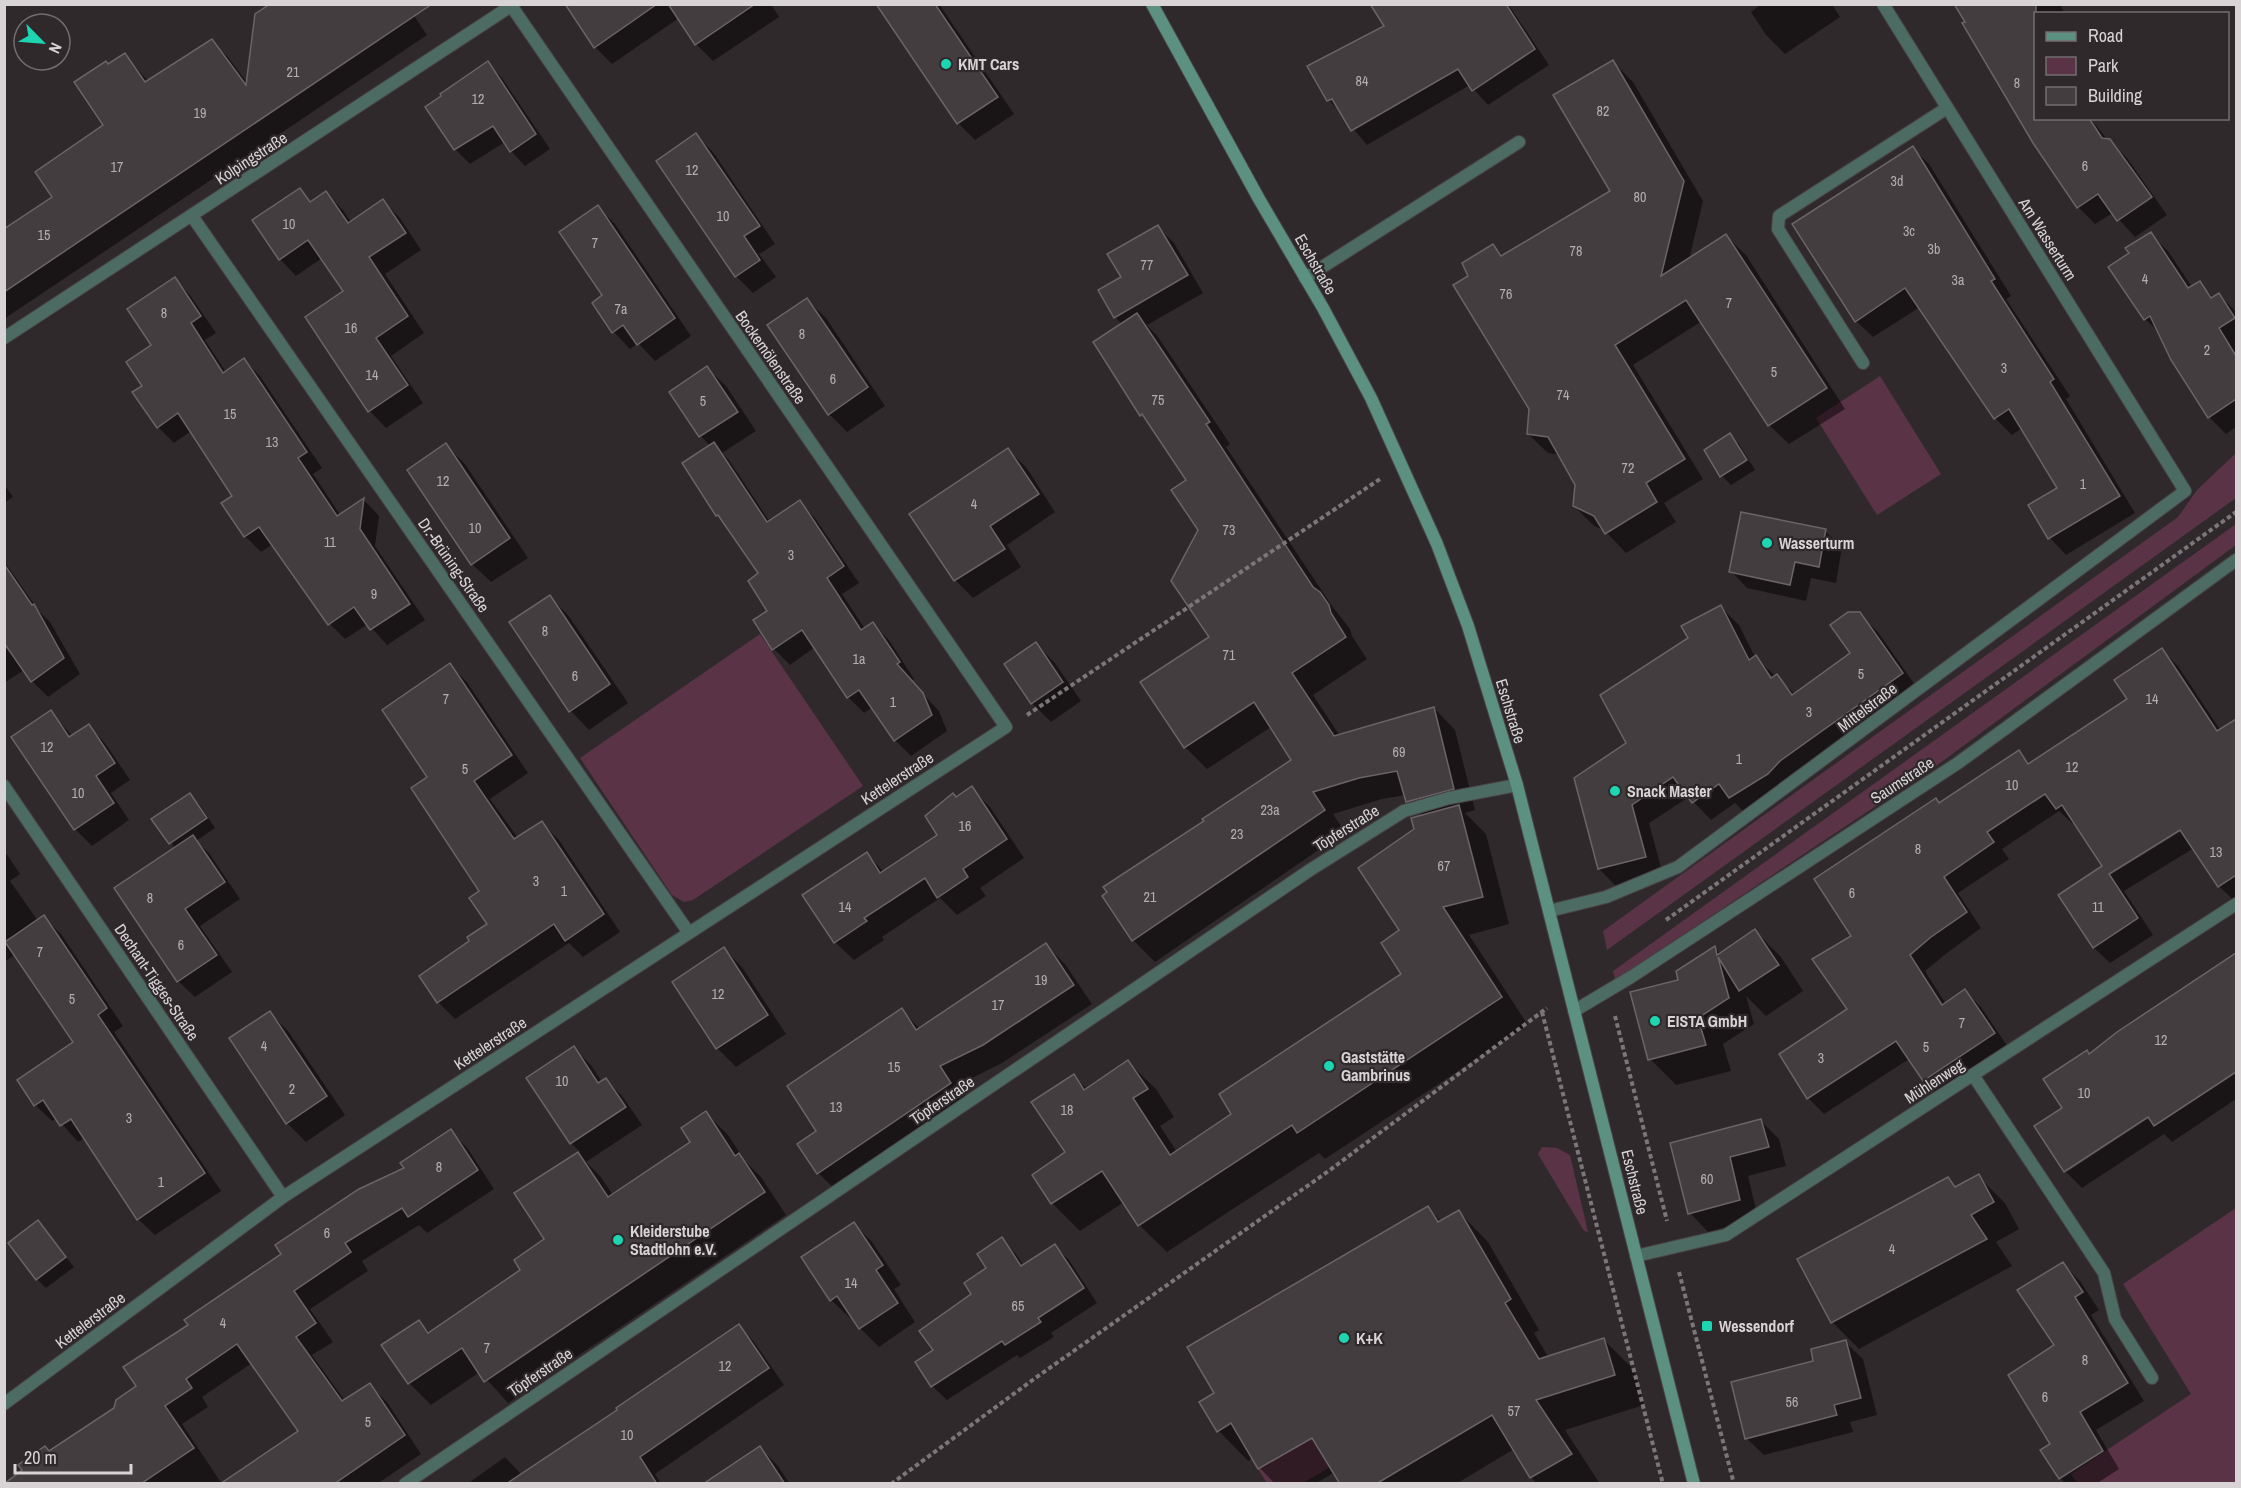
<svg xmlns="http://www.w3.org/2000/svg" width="2241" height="1488" viewBox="0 0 2241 1488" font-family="'Archivo Narrow',sans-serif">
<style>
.green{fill:#5a3347}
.shadow{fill:#0007;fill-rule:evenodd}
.building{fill:#433d40;stroke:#6b6467;stroke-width:1.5}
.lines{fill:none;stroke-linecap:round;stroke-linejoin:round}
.lane-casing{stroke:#4a4447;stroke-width:14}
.street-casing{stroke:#4a4447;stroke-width:14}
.secondary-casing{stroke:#4a4447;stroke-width:14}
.path{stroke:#7b7679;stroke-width:4;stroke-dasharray:4.5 3;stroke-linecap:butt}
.lane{stroke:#4c6b62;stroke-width:12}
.street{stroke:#4c6b62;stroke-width:12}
.secondary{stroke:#5c9081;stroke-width:12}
.poi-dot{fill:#1dd5b1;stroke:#2f292c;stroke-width:2}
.labels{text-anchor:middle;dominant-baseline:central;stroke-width:4.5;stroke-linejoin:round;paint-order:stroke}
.number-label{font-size:14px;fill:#b3aeb0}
.poi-label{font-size:16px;font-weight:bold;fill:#d8d4d6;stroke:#2f292c;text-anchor:start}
.street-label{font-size:16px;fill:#d8d4d6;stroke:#2f292c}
</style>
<rect width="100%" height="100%" fill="#2f292c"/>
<g class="green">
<path d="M 1880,376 L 1941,474 L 1877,515 L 1816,418 Z"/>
<path d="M 2236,453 L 2236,498 L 1607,950 L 1603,931 L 2178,517 L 2197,490 Z"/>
<path d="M 2236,524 L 2236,545 L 1936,766 L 1615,980 L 1613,971 Z"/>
<path d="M 760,634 L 863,786 L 693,900 L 684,902 L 672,895 L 580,758 Z"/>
<path d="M 1542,1147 L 1557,1148 L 1570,1155 L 1588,1232 L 1584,1231 L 1538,1154 Z"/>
<path d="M 2236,1208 L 2236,1483 L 2077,1483 L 2071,1474 L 2191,1394 L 2123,1284 Z"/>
<path d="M 1518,1322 L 1533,1348 L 1303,1483 L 1267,1483 L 1258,1469 L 1500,1328 L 1502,1331 Z"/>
</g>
<g class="shadow">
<path d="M 406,4 L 427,35 L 4,319 L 4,232 L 54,198 L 105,125 L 125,55 L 149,82 L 211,41 L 228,57 L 248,84 Z"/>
<path d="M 575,4 L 771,4 L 779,17 L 713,61 L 696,44 L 679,18 L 612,64 L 595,47 Z"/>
<path d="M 878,4 L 939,4 L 1014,114 L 975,140 L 958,123 Z"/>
<path d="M 1481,4 L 1508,4 L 1549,65 L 1488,105 L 1470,85 L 1367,145 L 1329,100 Z"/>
<path d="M 1761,4 L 1832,4 L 1840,17 L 1785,54 L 1766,35 L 1751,12 Z"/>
<path d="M 1953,4 L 2060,4 L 2065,14 L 2036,14 L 2036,118 L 2090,118 L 2108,140 L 2127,158 L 2167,215 L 2135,237 L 2113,213 L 2095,224 L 2078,207 Z"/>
<path d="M 1613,62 L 1633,82 L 1703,201 L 1689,260 L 1726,236 L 1746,255 L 1845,409 L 1789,444 L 1769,425 L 1702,321 L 1633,365 L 1703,479 L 1664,503 L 1676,522 L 1626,553 L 1604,530 L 1594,526 L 1574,506 L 1577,484 L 1560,455 L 1548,453 L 1528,434 L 1531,409 L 1470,277 L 1493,246 L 1504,256 L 1612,192 Z"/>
<path d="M 488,63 L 502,78 L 550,149 L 525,166 L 511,151 L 505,142 L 470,164 L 455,149 L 427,107 Z"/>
<path d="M 696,135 L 713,152 L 775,244 L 759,254 L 776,277 L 753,293 L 736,276 L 658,161 Z"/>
<path d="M 1912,148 L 1929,164 L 2011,296 L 2006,299 L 2070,396 L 2066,399 L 2135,513 L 2066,555 L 2050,538 L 2030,506 L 2059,488 L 2022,428 L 2012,435 L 1995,418 L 1920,307 L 1873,337 L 1856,321 Z"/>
<path d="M 300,190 L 312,203 L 326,193 L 343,210 L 351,222 L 383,201 L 400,218 L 421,250 L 385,274 L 424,333 L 391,356 L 423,403 L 386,428 L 370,411 L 307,317 L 345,291 L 322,258 L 296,276 L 280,259 Z"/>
<path d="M 598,207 L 615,224 L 691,336 L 655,361 L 638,343 L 630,349 L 614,332 L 604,296 Z"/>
<path d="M 1158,227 L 1174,243 L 1203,293 L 1147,325 L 1158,337 L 1230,444 L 1226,447 L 1332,606 L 1350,629 L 1352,636 L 1367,659 L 1313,695 L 1340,736 L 1434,708 L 1455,730 L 1475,810 L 1465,813 L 1486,834 L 1509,924 L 1469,935 L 1528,1025 L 1325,1159 L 1319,1153 L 1167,1252 L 1139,1225 L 1124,1202 L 1080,1231 L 1052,1203 L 1034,1175 L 1067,1153 L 1073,1076 L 1087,1089 L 1128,1062 L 1156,1089 L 1174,1117 L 1160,1126 L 1177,1152 L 1233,1114 L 1403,974 L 1401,931 L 1416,829 L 1423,816 L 1408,801 L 1406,795 L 1382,799 L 1333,814 L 1345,832 L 1155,962 L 1134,941 L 1104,896 L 1293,760 L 1271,727 L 1207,769 L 1185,747 L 1143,682 L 1211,637 L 1200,530 L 1188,480 L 1150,424 L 1141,415 L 1095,342 L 1122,324 L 1115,317 L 1123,278 Z"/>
<path d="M 2150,234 L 2168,251 L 2192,287 L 2199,283 L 2214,298 L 2219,294 L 2236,312 L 2236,427 L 2226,434 L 2209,417 L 2161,334 L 2145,319 L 2110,267 L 2131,253 Z"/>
<path d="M 174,279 L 190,295 L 216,333 L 205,340 L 226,372 L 244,360 L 260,376 L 322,468 L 313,474 L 341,516 L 364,500 L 379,516 L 375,546 L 425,620 L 387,645 L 368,624 L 345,639 L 330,624 L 273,544 L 261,552 L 245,536 L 234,496 L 191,431 L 174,443 L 158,427 L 144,386 L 153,345 Z"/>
<path d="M 807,300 L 826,318 L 885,406 L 847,432 L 829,414 Z"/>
<path d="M 707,368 L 726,386 L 756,431 L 722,453 L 729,460 L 770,522 L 799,502 L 815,518 L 859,583 L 842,594 L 865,629 L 873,624 L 889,640 L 914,679 L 911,681 L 939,711 L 947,731 L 911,756 L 895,740 L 873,707 L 864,713 L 848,697 L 815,647 L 790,665 L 774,649 L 755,621 L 769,611 L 760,574 L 727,524 L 718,515 L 684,464 L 710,446 L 701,436 L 671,392 Z"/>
<path d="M 1730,435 L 1739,444 L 1755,470 L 1731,485 L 1722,476 Z"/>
<path d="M 446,445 L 465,464 L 528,558 L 491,582 L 472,564 Z"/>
<path d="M 1008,450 L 1026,467 L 1055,512 L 1007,545 L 1021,567 L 973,598 L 955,580 L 911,514 Z"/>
<path d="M 4,484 L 13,497 L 4,503 Z"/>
<path d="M 1825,531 L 1842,547 L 1836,583 L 1811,578 L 1806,601 L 1747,588 L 1731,571 Z"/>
<path d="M 4,561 L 39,611 L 50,622 L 80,674 L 48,697 L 32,681 L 24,670 L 4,683 Z"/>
<path d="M 550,597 L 568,615 L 628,703 L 589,730 L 571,711 Z"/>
<path d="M 1721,607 L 1739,625 L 1755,657 L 1795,694 L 1852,653 L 1859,614 L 1878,632 L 1920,692 L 1748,816 L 1735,803 L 1711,820 L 1689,797 L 1649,823 L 1663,875 L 1617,887 L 1599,869 L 1576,778 L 1628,743 L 1690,639 Z"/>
<path d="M 1036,644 L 1055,663 L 1081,701 L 1051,722 L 1032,703 Z"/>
<path d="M 2162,650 L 2178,666 L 2221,731 L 2236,722 L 2236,901 L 2235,902 L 2219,886 L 2194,848 L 2124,891 L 2153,935 L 2110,963 L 2094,948 L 2060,895 L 2104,866 L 2075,823 L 2073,824 L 2059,811 L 2002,849 L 2009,859 L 1958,893 L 1981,928 L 1947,953 L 1925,971 L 1946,1004 L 1965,991 L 1981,1007 L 2010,1050 L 1940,1096 L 1924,1080 L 1909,1059 L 1824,1114 L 1808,1098 L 1849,1010 L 1853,936 L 1940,804 L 2018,752 L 2031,764 L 2129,700 ZM 2186,825 L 2188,827 L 2110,875 L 2110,872 Z"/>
<path d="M 450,665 L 467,682 L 528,773 L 490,799 L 518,838 L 542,823 L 559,840 L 620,932 L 583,957 L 569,943 L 455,1019 L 438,1002 L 471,942 L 489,925 L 481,891 L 429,777 Z"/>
<path d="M 51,712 L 73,737 L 89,726 L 105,743 L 130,780 L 111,793 L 129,820 L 92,846 L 75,829 Z"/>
<path d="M 971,788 L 990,807 L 1024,858 L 980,888 L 986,896 L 957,915 L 940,898 L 882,937 L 884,940 L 854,960 L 835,942 L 867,854 L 884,872 L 940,835 L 957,798 Z"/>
<path d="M 190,795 L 199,804 L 215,828 L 196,841 L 209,853 L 240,899 L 200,926 L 232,972 L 195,997 L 178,981 L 175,848 L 154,820 Z"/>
<path d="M 4,850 L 20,874 L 10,881 L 38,921 L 44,917 L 61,934 L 123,1026 L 114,1032 L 221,1191 L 155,1235 L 138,1219 L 85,1138 L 78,1142 L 57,1118 L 52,1121 L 35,1105 L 75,1042 L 15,955 L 4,962 Z"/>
<path d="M 1755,931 L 1781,957 L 1803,991 L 1766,1016 L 1746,996 L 1754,1024 L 1723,1044 L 1731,1071 L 1676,1085 L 1650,1059 L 1714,948 L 1721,954 Z"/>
<path d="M 1046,945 L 1065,964 L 1092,1004 L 1002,1063 L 958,1085 L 969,1102 L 837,1191 L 818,1173 L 818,1131 L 902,1010 L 920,1029 Z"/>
<path d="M 724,949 L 742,967 L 786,1034 L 736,1067 L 717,1048 Z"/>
<path d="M 2236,955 L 2236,1099 L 2172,1142 L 2164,1134 L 2082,1188 L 2065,1171 L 2064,1108 L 2090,1055 ZM 2153,1112 L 2155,1114 L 2067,1172 L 2067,1168 Z"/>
<path d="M 270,1013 L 288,1031 L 345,1115 L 306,1142 L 287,1123 Z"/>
<path d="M 573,1048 L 591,1065 L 602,1082 L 606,1080 L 623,1097 L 642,1125 L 586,1162 L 600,1176 L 613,1195 L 693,1142 L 706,1113 L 728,1135 L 745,1161 L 761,1177 L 786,1215 L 508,1403 L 480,1372 L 431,1405 L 409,1383 L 383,1346 L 419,1322 L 431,1333 L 522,1270 L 546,1240 L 516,1194 L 580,1152 L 571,1143 L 528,1079 Z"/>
<path d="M 1761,1121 L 1779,1139 L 1786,1166 L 1748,1176 L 1758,1218 L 1708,1232 L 1690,1213 L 1672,1144 Z"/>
<path d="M 451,1131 L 468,1149 L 494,1189 L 427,1233 L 419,1225 L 362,1261 L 368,1271 L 310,1309 L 333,1342 L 312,1355 L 345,1401 L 369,1385 L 387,1402 L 421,1454 L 377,1484 L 222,1484 L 300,1431 L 252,1363 L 202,1397 L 208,1407 L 182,1424 L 222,1484 L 33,1484 L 50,1453 L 116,1409 L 138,1387 L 190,1325 L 406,1168 Z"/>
<path d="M 1978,1176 L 2005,1203 L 2019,1229 L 1996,1242 L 2012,1266 L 1859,1349 L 1832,1322 L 1948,1179 L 1957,1188 Z"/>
<path d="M 1428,1208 L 1442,1222 L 1459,1212 L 1488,1242 L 1539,1330 L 1534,1333 L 1549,1358 L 1604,1340 L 1634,1370 L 1644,1405 L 1565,1430 L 1600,1484 L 1537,1484 L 1531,1477 L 1514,1449 L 1456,1484 L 1341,1484 L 1335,1472 L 1315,1484 L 1275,1484 L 1260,1468 L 1253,1458 L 1248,1461 L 1219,1431 L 1202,1402 L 1216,1394 Z"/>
<path d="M 38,1222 L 74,1267 L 46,1288 L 37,1279 Z"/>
<path d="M 854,1224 L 872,1242 L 901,1285 L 894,1289 L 915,1322 L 879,1347 L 860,1328 L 853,1316 L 850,1318 L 831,1300 Z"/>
<path d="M 1001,1239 L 1016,1254 L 1024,1266 L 1055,1246 L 1069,1260 L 1097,1303 L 1051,1333 L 1054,1337 L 1020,1358 L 1017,1355 L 947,1400 L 932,1386 L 935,1350 L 973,1294 Z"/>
<path d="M 2063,1264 L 2080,1281 L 2099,1310 L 2091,1315 L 2144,1401 L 2096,1430 L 2119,1469 L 2096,1484 L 2066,1484 L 2060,1478 L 2052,1445 L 2056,1346 Z"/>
<path d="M 739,1326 L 755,1343 L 784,1385 L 655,1474 L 661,1484 L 467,1484 L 505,1457 L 522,1475 L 619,1411 Z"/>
<path d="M 1845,1342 L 1863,1359 L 1877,1415 L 1850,1422 L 1853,1432 L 1764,1455 L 1746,1438 L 1815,1362 Z"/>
<path d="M 760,1448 L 778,1466 L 790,1484 L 738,1484 Z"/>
</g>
<g class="building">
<path d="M 270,4 L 432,4 L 4,292 L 4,229 L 52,197 L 35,172 L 103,125 L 74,82 L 106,61 L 108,64 L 125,53 L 145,82 L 212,39 L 246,85 L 255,14 Z"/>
<path d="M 565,4 L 657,4 L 594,48 Z"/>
<path d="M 668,4 L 755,4 L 695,45 Z"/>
<path d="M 876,4 L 935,4 L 998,97 L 957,124 Z"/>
<path d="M 1370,4 L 1506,4 L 1535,49 L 1472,91 L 1458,69 L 1351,131 L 1332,99 L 1327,101 L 1307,66 L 1384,26 Z"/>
<path d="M 1954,4 L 2036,4 L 2036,118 L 2089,118 L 2102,138 L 2110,139 L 2152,197 L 2117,221 L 2098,194 L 2077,208 L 2033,143 L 1962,23 L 1965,22 Z"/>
<path d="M 1613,60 L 1684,181 L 1661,276 L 1726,234 L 1827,388 L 1768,426 L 1686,300 L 1615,345 L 1685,459 L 1646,483 L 1657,502 L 1605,534 L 1594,516 L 1573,506 L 1575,485 L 1548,437 L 1527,434 L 1529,409 L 1453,285 L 1468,276 L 1462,263 L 1493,244 L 1501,256 L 1610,191 L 1553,95 Z"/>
<path d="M 488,61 L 536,134 L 510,152 L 493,126 L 454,150 L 425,107 L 441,96 L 440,94 Z"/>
<path d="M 696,133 L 760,226 L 744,236 L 760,260 L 735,277 L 656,161 Z"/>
<path d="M 1913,146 L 1995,279 L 1991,281 L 2054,379 L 2050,382 L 2120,496 L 2048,539 L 2028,505 L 2057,488 L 2009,409 L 1994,419 L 1905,288 L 1855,322 L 1792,224 Z"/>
<path d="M 300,188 L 310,202 L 326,191 L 348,223 L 383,199 L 406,233 L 369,257 L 408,316 L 376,338 L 408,385 L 368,412 L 305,317 L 343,291 L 308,240 L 279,260 L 252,220 Z"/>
<path d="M 598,205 L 675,318 L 637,345 L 623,325 L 612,333 L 592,303 L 602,295 L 559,232 Z"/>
<path d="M 1158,225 L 1188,275 L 1114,318 L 1098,290 L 1121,277 L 1107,254 Z"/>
<path d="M 2151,232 L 2188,288 L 2200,281 L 2211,298 L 2219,293 L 2235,318 L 2219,328 L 2236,356 L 2236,399 L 2208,418 L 2171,360 L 2150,316 L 2144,320 L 2108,267 L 2129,253 L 2125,248 Z"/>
<path d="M 175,277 L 201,316 L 191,323 L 223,373 L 244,358 L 307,452 L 298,458 L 337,516 L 364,498 L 360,529 L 410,604 L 370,630 L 354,607 L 328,625 L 259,527 L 244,537 L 221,503 L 232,496 L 178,413 L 157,428 L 132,392 L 142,386 L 126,362 L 151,345 L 127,309 Z"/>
<path d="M 807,298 L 868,387 L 828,415 L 767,325 Z"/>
<path d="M 1137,313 L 1210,422 L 1206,424 L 1313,587 L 1320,592 L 1329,605 L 1331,613 L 1346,637 L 1292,673 L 1334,736 L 1434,707 L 1454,789 L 1406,802 L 1397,771 L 1359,778 L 1313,792 L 1325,810 L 1132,941 L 1102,896 L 1107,892 L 1103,887 L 1204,821 L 1202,819 L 1291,760 L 1254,702 L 1184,748 L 1140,682 L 1209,637 L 1171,581 L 1198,530 L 1171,490 L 1186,480 L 1142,414 L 1140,416 L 1093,342 Z"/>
<path d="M 707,366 L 738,412 L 699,437 L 669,392 Z"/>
<path d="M 1730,433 L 1747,460 L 1720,477 L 1704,450 Z"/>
<path d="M 714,442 L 767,522 L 800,500 L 844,566 L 827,578 L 861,630 L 873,622 L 900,662 L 897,664 L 923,693 L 932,715 L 894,741 L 859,690 L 847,698 L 802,630 L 772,650 L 753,620 L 767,611 L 748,581 L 758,573 L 718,515 L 716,516 L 682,463 Z"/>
<path d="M 446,443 L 510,538 L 471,565 L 407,470 Z"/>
<path d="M 1008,448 L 1039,494 L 990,526 L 1005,549 L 954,581 L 909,514 Z"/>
<path d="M 1741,512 L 1826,529 L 1819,567 L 1795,562 L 1790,585 L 1729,572 Z"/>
<path d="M 4,564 L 32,605 L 34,604 L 64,658 L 31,682 L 4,643 Z"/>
<path d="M 550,595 L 610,684 L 569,712 L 509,622 Z"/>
<path d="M 1721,605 L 1749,660 L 1756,655 L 1771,678 L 1777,674 L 1792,695 L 1850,653 L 1830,625 L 1848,612 L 1860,612 L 1903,673 L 1780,761 L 1768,774 L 1729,798 L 1719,784 L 1692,803 L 1673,777 L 1632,805 L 1646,857 L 1598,869 L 1574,778 L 1626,743 L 1600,695 L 1688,638 L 1681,626 Z"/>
<path d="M 1036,642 L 1063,682 L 1031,704 L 1004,664 Z"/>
<path d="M 2162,648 L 2217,731 L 2236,719 L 2236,875 L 2218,887 L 2180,830 L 2109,874 L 2138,918 L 2093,948 L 2058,895 L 2102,866 L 2062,805 L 2056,809 L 2045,794 L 1987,832 L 1994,842 L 1944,877 L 1967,912 L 1931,937 L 1910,955 L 1942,1005 L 1965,989 L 1995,1033 L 1923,1081 L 1896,1041 L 1807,1099 L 1779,1054 L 1847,1009 L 1812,959 L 1851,936 L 1814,879 L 1936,798 L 1939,803 L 2019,750 L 2028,764 L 2127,699 L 2114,680 Z"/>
<path d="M 450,663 L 512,755 L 474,781 L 514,839 L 542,821 L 604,914 L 565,941 L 554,924 L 437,1003 L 419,976 L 469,941 L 467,937 L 487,924 L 469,898 L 479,891 L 411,788 L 427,777 L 382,710 Z"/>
<path d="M 51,710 L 69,737 L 89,724 L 115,763 L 96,776 L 114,803 L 74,830 L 11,737 Z"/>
<path d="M 972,786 L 1007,839 L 963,869 L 968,877 L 937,898 L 925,878 L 864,918 L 867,921 L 834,943 L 802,895 L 867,852 L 880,873 L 937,835 L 925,816 L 953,793 L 956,797 Z"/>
<path d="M 190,793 L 207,818 L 169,844 L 151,819 Z"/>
<path d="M 1459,805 L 1483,897 L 1443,907 L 1502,997 L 1297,1133 L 1292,1125 L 1138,1226 L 1102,1171 L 1051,1204 L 1032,1175 L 1065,1152 L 1031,1102 L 1074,1074 L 1084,1090 L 1128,1060 L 1148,1089 L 1133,1098 L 1170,1155 L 1231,1114 L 1219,1094 L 1401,974 L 1381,943 L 1399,930 L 1358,868 L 1414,829 L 1411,818 Z"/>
<path d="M 193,835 L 225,882 L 185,909 L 217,955 L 177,982 L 114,888 Z"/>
<path d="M 44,915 L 107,1008 L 98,1015 L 205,1173 L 137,1220 L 71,1119 L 60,1126 L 43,1100 L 34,1106 L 17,1080 L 73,1042 L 5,942 Z"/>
<path d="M 1755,929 L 1779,965 L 1739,991 L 1718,957 L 1729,998 L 1698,1018 L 1706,1045 L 1648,1060 L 1630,992 L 1678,980 L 1676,971 L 1715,946 L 1717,955 Z"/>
<path d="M 1046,943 L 1074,985 L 983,1045 L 940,1066 L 951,1083 L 817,1174 L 797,1144 L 816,1131 L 787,1086 L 902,1008 L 916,1030 Z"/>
<path d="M 724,947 L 768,1015 L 716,1049 L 672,982 Z"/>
<path d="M 2236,953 L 2236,1072 L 2154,1126 L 2148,1117 L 2064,1172 L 2034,1126 L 2062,1108 L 2043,1079 L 2087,1050 L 2089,1054 L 2117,1032 Z"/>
<path d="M 270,1011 L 327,1096 L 286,1124 L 229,1038 Z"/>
<path d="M 574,1046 L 598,1083 L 606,1078 L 626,1107 L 570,1144 L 526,1078 Z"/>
<path d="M 706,1111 L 735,1156 L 739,1153 L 765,1192 L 484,1382 L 462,1348 L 408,1384 L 381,1345 L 419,1320 L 428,1333 L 520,1270 L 514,1260 L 544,1239 L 514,1193 L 578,1152 L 608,1197 L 690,1142 L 681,1128 Z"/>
<path d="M 1761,1119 L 1769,1147 L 1730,1157 L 1740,1200 L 1688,1214 L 1670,1143 Z"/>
<path d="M 451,1129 L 478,1170 L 408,1217 L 402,1208 L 345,1243 L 351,1252 L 294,1291 L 316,1323 L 296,1337 L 342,1401 L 370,1383 L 405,1435 L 334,1484 L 220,1484 L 298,1431 L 237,1344 L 186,1379 L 192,1388 L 165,1406 L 194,1448 L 142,1483 L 4,1484 L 22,1470 L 18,1465 L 45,1446 L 49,1451 L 114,1408 L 116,1400 L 136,1386 L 123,1367 L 188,1325 L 184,1320 L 281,1254 L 275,1245 L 359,1189 L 404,1168 L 400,1163 Z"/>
<path d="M 1979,1174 L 1994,1202 L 1971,1215 L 1987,1239 L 1831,1323 L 1797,1259 L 1948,1177 L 1955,1187 Z"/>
<path d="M 1428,1206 L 1438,1222 L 1459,1210 L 1511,1299 L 1505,1303 L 1539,1359 L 1604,1338 L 1615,1375 L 1536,1400 L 1572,1454 L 1530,1478 L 1492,1415 L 1376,1484 L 1340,1484 L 1312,1438 L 1258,1469 L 1231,1423 L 1217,1432 L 1199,1402 L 1214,1393 L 1187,1347 Z"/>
<path d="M 38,1220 L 66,1257 L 36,1280 L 8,1243 Z"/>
<path d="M 854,1222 L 883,1265 L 876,1270 L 898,1303 L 859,1329 L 837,1296 L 830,1301 L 801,1257 Z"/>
<path d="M 1002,1237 L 1021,1266 L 1055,1244 L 1084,1288 L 1038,1318 L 1041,1322 L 1005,1345 L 1002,1341 L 931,1387 L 915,1362 L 933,1350 L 919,1331 L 971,1294 L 964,1283 L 986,1268 L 977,1254 Z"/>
<path d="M 2063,1262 L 2083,1292 L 2075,1297 L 2128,1383 L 2080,1412 L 2103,1451 L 2059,1479 L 2040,1450 L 2050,1444 L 2008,1375 L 2054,1345 L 2017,1290 Z"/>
<path d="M 739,1324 L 769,1368 L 640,1457 L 657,1484 L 506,1484 L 617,1410 L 616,1408 Z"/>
<path d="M 1846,1340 L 1861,1398 L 1834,1405 L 1837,1415 L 1745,1439 L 1731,1382 L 1813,1361 L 1811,1349 Z"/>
<path d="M 760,1446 L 785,1484 L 703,1484 Z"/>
</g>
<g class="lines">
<defs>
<g id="lane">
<path d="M 1305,278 L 1519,142"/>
<path d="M 1863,363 L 1778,229 L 1779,216 L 1947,108"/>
<path d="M 1574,1011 L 1631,977 L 1958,763 L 2236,560"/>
<path d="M 1973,1075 L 2104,1273 L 2115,1319 L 2152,1378"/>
</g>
<g id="street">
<path d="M 192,216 L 689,933"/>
<path d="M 4,338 L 514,4"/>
<path d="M 4,786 L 283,1197"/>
<path d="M 1549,911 L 1606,897 L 1678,867 L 2185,491 L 1883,4"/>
<path d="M 1636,1256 L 1726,1235 L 2236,904"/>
<path d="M 4,1404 L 283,1197 L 1006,727 L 510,4"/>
<path d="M 405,1484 L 1310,870 L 1404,811 L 1449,798 L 1517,785"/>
</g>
<path id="secondary" d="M 1152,4 L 1259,199 L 1323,308 L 1371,398 L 1437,544 L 1468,626 L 1517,785 L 1694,1484"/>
</defs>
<use href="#lane" class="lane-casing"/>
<use href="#street" class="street-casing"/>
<use href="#secondary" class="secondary-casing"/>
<g class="path">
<path d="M 1027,715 L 1380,479"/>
<path d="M 1666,920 L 2236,512"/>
<path d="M 1542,1012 L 1663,1484"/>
<path d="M 1615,1016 L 1667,1221"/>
<path d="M 1679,1272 L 1734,1484"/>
<path d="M 891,1484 L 1034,1379 L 1330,1170 L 1547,1008"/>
</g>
<use href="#lane" class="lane"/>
<use href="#street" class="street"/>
<use href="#secondary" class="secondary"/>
</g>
<g class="poi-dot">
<circle cx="946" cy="64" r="6"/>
<circle cx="1767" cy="543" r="6"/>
<circle cx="1615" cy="791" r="6"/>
<circle cx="1655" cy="1021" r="6"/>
<circle cx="1329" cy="1066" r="6"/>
<circle cx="618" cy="1240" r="6"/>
<rect x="1701" y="1320" width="12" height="12" rx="3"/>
<circle cx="1344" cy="1338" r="6"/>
</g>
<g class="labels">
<g class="number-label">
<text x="293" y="72">21</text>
<text x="1362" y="81">84</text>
<text x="2017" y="83">8</text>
<text x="478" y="99">12</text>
<text x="1603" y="111">82</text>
<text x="200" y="113">19</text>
<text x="2085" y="166">6</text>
<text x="117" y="167">17</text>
<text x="692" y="170">12</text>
<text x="1897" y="181">3d</text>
<text x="1640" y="197">80</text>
<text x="723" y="216">10</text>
<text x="289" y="224">10</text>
<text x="1909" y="231">3c</text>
<text x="44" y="235">15</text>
<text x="595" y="243">7</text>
<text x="1934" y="249">3b</text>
<text x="1576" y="251">78</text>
<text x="1147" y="265">77</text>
<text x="2145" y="279">4</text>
<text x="1958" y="280">3a</text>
<text x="1506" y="294">76</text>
<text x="1729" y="303">7</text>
<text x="621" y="309">7a</text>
<text x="164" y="313">8</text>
<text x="351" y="328">16</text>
<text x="802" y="334">8</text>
<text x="2207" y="350">2</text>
<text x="2004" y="368">3</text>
<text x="1774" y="372">5</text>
<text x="372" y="375">14</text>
<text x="833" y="379">6</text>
<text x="1563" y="395">74</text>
<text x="1158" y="400">75</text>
<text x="703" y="401">5</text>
<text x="230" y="414">15</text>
<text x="272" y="442">13</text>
<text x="1628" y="468">72</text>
<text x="443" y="481">12</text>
<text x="2083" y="484">1</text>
<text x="974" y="504">4</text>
<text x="475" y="528">10</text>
<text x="1229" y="530">73</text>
<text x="330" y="542">11</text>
<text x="791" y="555">3</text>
<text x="374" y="594">9</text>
<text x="545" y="631">8</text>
<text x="1229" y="655">71</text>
<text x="859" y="659">1a</text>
<text x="1861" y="674">5</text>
<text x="575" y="676">6</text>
<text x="446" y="699">7</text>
<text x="2152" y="699">14</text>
<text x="893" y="702">1</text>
<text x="1809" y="712">3</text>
<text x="47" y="747">12</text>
<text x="1399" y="752">69</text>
<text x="1739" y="759">1</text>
<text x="2072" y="767">12</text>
<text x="465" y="769">5</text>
<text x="2012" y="785">10</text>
<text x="78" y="793">10</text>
<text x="1270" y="810">23a</text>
<text x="965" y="826">16</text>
<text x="1237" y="834">23</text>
<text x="1918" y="849">8</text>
<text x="2216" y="852">13</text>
<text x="1444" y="866">67</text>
<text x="536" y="881">3</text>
<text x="564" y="891">1</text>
<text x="1852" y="893">6</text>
<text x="1150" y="897">21</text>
<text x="150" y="898">8</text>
<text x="845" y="907">14</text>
<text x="2098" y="907">11</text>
<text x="181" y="945">6</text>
<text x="40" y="952">7</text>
<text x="1041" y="980">19</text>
<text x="718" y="994">12</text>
<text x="72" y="999">5</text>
<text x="998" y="1005">17</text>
<text x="1962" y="1023">7</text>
<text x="2161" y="1040">12</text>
<text x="264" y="1046">4</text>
<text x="1926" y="1047">5</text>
<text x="1821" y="1058">3</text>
<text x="894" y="1067">15</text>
<text x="562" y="1081">10</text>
<text x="292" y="1089">2</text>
<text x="2084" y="1093">10</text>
<text x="836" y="1107">13</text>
<text x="1067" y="1110">18</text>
<text x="129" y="1118">3</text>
<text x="439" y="1167">8</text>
<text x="1707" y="1179">60</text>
<text x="161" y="1182">1</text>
<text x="327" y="1233">6</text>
<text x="1892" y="1249">4</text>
<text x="851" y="1283">14</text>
<text x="1018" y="1306">65</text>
<text x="223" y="1323">4</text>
<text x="487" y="1348">7</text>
<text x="2085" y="1360">8</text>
<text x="725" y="1366">12</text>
<text x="2045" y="1397">6</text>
<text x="1792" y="1402">56</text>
<text x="1514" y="1411">57</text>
<text x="368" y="1422">5</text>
<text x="627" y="1435">10</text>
</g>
<g class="poi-label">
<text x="958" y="64">KMT Cars</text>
<text x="1779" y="543">Wasserturm</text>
<text x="1627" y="791">Snack Master</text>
<text x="1667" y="1021">EISTA GmbH</text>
<text x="1341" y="1057">Gaststätte<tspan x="1341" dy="18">Gambrinus</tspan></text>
<text x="630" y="1231">Kleiderstube<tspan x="630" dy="18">Stadtlohn e.V.</tspan></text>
<text x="1719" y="1326">Wessendorf</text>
<text x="1356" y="1338">K+K</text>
</g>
<g class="street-label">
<text transform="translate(251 158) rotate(-33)">Kolpingstraße</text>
<text transform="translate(2048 239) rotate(58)">Am Wasserturm</text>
<text transform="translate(1316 264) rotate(60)">Eschstraße</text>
<text transform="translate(771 357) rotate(55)">Bockemölenstraße</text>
<text transform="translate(454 565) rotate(55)">Dr.-Brüning-Straße</text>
<text transform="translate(1867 707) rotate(-37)">Mittelstraße</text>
<text transform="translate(1511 711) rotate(73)">Eschstraße</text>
<text transform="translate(897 778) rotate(-33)">Kettelerstraße</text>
<text transform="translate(1902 780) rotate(-33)">Saumstraße</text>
<text transform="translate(1346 828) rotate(-32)">Töpferstraße</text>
<text transform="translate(157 982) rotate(56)">Dechant-Tigges-Straße</text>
<text transform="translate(490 1043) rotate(-33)">Kettelerstraße</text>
<text transform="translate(1934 1081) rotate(-33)">Mühlenweg</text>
<text transform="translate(942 1100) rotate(-34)">Töpferstraße</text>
<text transform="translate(1635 1182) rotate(76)">Eschstraße</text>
<text transform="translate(90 1320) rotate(-37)">Kettelerstraße</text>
<text transform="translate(540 1372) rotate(-34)">Töpferstraße</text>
</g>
</g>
<rect width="2241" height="1488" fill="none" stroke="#d8d4d6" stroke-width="12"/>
<rect x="2034" y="12" width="195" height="108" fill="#2f292c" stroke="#736d70" stroke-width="1.5"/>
<rect x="2046" y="32" width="30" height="9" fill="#5c9081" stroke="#736d70" stroke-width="1.5"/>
<text x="2088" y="42" font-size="18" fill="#d8d4d6">Road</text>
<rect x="2046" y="57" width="30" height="18" fill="#5a3347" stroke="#736d70" stroke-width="1.5"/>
<text x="2088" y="72" font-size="18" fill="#d8d4d6">Park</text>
<rect x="2046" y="87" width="30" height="18" fill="#433d40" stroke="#736d70" stroke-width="1.5"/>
<text x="2088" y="102" font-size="18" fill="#d8d4d6">Building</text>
<g transform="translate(42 42) rotate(115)"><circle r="28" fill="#2f292c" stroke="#736d70" stroke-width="1.5"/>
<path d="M0-4.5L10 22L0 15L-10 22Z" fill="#1dd5b1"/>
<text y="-9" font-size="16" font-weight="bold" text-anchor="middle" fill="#d8d4d6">N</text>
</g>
<path d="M15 1464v9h116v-9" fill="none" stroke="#d8d4d6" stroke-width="3"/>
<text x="24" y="1464" font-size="18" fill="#d8d4d6" stroke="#2f292c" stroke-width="4.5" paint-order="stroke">20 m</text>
</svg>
